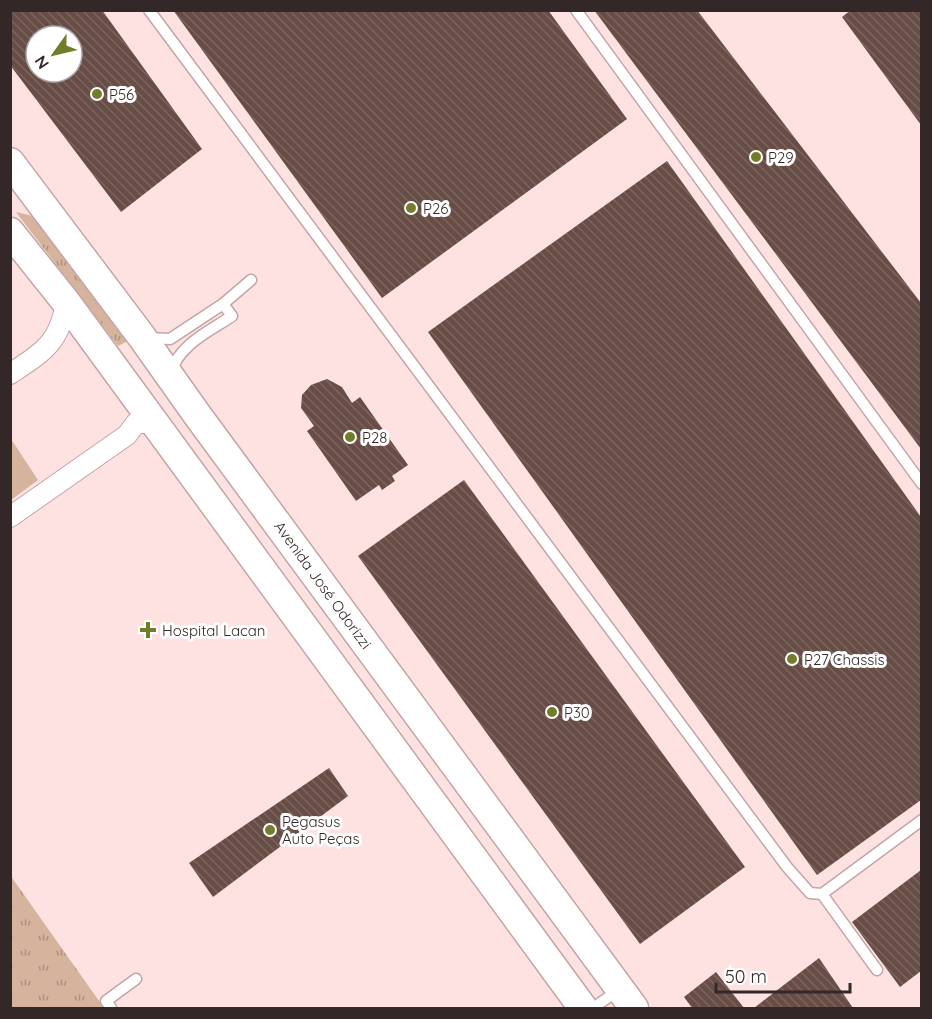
<svg xmlns="http://www.w3.org/2000/svg" width="932" height="1019" viewBox="0 0 932 1019" font-family="Quicksand,sans-serif">
<style>
.grass{fill:url(#grass-tufts)}
.garden{fill:#d5b39c}
.building{fill:url(#building-back-hatch);fill-rule:evenodd}
.lines{fill:none;stroke-linecap:round;stroke-linejoin:round}
.service-casing{stroke:#c5a4a5;stroke-width:13}
.minor-casing{stroke:#c5a4a5;stroke-width:22}
.secondary-casing{stroke:#c5a4a5;stroke-width:31}
.service{stroke:#fff;stroke-width:10}
.minor{stroke:#fff;stroke-width:20}
.secondary{stroke:#fff;stroke-width:28}
.poi-dot{fill:#737d29;stroke:#fff;stroke-width:2}
.labels{text-anchor:middle;dominant-baseline:central;stroke-width:6;stroke-linejoin:round;paint-order:stroke}
.poi-label{font-size:15px;fill:#342727;stroke:#fff;text-anchor:start}
.street-label{font-size:15px;fill:#342727;stroke:#fff}
</style>
<defs>
<pattern id="grass-tufts" width="24" height="20" patternUnits="userSpaceOnUse" patternTransform="scale(1.5)"><rect width="24" height="20" fill="#d5b39c"/><path d="M3 7l-1-3M5 7V3M7 7l1-3M15 17l-1-3M17 17v-4M19 17l1-3" fill="none" stroke="#ae927f"/></pattern>
<pattern id="building-back-hatch" width="6" height="6" patternUnits="userSpaceOnUse" patternTransform="scale(1.5)"><rect width="6" height="6" fill="#684d46"/><path d="M-1 5l2 2M0 0l6 6M5-1l2 2" fill="none" stroke="#7a645e"/></pattern>
</defs>
<rect width="100%" height="100%" fill="#fee2e2"/>
<g class="grass">
<path d="M 16,212 L 45,219 L 130,340 L 118,346 Z"/>
<path d="M 10,875 L 104,1008 L 11,1008 Z"/>
</g>
<path class="garden" d="M 11,439 L 38,480 L 11,500 L 10,500 Z"/>
<g class="building">
<path d="M 10,10 L 102,10 L 202,149 L 121,212 L 10,65 ZM 36,36 L 72,36 L 72,72 L 36,72 Z"/>
<path d="M 173,10 L 548,10 L 627,119 L 382,298 Z"/>
<path d="M 594,10 L 697,10 L 921,303 L 921,449 Z"/>
<path d="M 851,10 L 921,10 L 921,125 L 842,17 Z"/>
<path d="M 667,161 L 921,517 L 921,800 L 817,875 L 428,332 Z"/>
<path d="M 327,379 L 342,387 L 352,403 L 360,397 L 408,465 L 392,476 L 395,481 L 382,490 L 379,485 L 356,501 L 307,431 L 314,426 L 301,408 L 302,395 L 311,385 Z"/>
<path d="M 464,480 L 745,867 L 640,944 L 358,556 Z"/>
<path d="M 329,768 L 348,796 L 213,897 L 189,863 Z"/>
<path d="M 921,870 L 921,971 L 900,987 L 852,922 Z"/>
<path d="M 819,958 L 853,1008 L 754,1008 Z"/>
<path d="M 716,972 L 744,1008 L 692,1008 L 684,997 Z"/>
</g>
<g class="lines">
<defs>
<g id="service">
<path d="M 149,10 L 787,867 L 810,893 L 822,894 L 922,820"/>
<path d="M 576,10 L 922,484"/>
<path d="M 148,338 L 170,339 L 223,304 L 251,280"/>
<path d="M 171,373 C 178,345 210,331 232,316 L 223,304"/>
<path d="M 822,894 L 877,970"/>
<path d="M 111,1008 L 106,1001 L 136,979"/>
<path d="M 593,1008 L 620,989"/>
</g>
<g id="minor">
<path d="M 10,374 C 43,352 60,343 66,302"/>
<path d="M 10,517 L 127,435 L 136,423 L 155,423"/>
</g>
<g id="secondary">
<path d="M 10,162 L 142,337 L 198,416 L 634,1008"/>
<path d="M 10,232 L 66,302 L 583,1008"/>
</g>
</defs>
<use href="#service" class="service-casing"/>
<use href="#minor" class="minor-casing"/>
<use href="#secondary" class="secondary-casing"/>
<use href="#service" class="service"/>
<use href="#minor" class="minor"/>
<use href="#secondary" class="secondary"/>
</g>
<g class="poi-dot">
<circle cx="97" cy="94" r="6"/>
<circle cx="756" cy="157" r="6"/>
<circle cx="411" cy="208" r="6"/>
<circle cx="350" cy="437" r="6"/>
<path d="M145 621h6v6h6v6h-6v6h-6v-6h-6v-6h6z"/>
<circle cx="792" cy="659" r="6"/>
<circle cx="552" cy="712" r="6"/>
<circle cx="270" cy="830" r="6"/>
</g>
<g class="labels">
<g class="poi-label">
<text x="109" y="94">P56</text>
<text x="768" y="157">P29</text>
<text x="423" y="208">P26</text>
<text x="362" y="437">P28</text>
<text x="162" y="630">Hospital Lacan</text>
<text x="804" y="659">P27 Chassis</text>
<text x="564" y="712">P30</text>
<text x="282" y="821">Pegasus<tspan x="282" dy="17">Auto Peças</tspan></text>
</g>
<g class="street-label">
<text transform="translate(323 585) rotate(54)">Avenida José Odorizzi</text>
</g>
</g>
<rect width="932" height="1019" fill="none" stroke="#342727" stroke-width="24"/>
<g transform="translate(54 54) rotate(236)"><circle r="28" fill="#ffffff" stroke="#aea9a9" stroke-width="1.5"/>
<path d="M0-4.5L10 22L0 15L-10 22Z" fill="#737d29"/>
<text y="-9" font-size="16" font-weight="bold" text-anchor="middle" fill="#342727">N</text>
</g>
<path d="M716 983v9h134v-9" fill="none" stroke="#342727" stroke-width="3"/>
<text x="725" y="983" font-size="18" fill="#342727" stroke="#ffffff" stroke-width="4.5" paint-order="stroke">50 m</text>
</svg>
